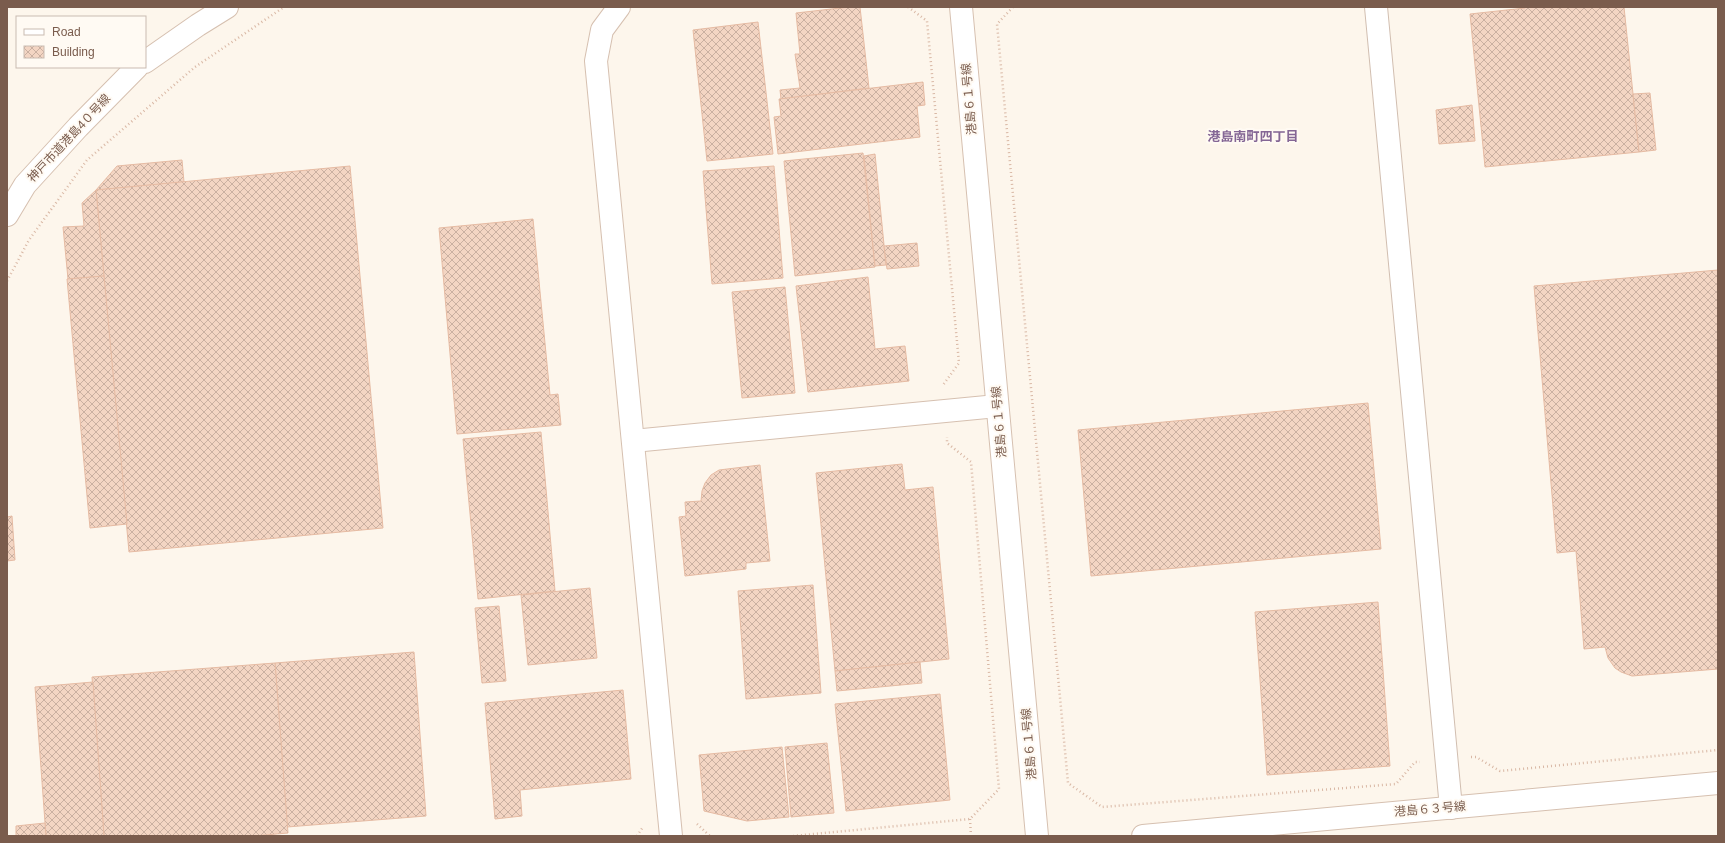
<svg xmlns="http://www.w3.org/2000/svg" width="1725" height="843" viewBox="0 0 1725 843" font-family="Arial,'Noto Sans JP',sans-serif">
<style>
.building{fill:url(#building-cross-hatch);stroke:#e6bba3}
.lines{fill:none;stroke-linecap:round;stroke-linejoin:round}
.street-casing{stroke:#d1beb0;stroke-width:24}
.secondary-casing{stroke:#d6c0b0;stroke-width:24}
.path{stroke:#d9b8a5;stroke-width:2.5;stroke-dasharray:1 3;stroke-linecap:butt}
.street{stroke:#fff;stroke-width:22}
.secondary{stroke:#fff;stroke-width:22}
.labels{text-anchor:middle;dominant-baseline:central;stroke-width:4;stroke-linejoin:round;paint-order:stroke}
.street-label{font-size:12px;fill:#7a5c4d;stroke:#fffaf3}
.neighbourhood-label{font-size:13px;font-weight:bold;fill:#846695;stroke:#fffaf3}
</style>
<defs>
<pattern id="building-cross-hatch" width="8" height="8" patternUnits="userSpaceOnUse"><rect width="8" height="8" fill="#f3d5c3"/><path d="M0 0l8 8M0 8l8-8" fill="none" stroke="#cab0a1"/></pattern>
</defs>
<rect width="100%" height="100%" fill="#fdf6ec"/>
<g class="building">
<path d="M 849,7 L 860,7 L 869,88 L 781,99 L 780,90 L 800,88 L 795,54 L 800,54 L 796,13 Z"/>
<path d="M 1525,7 L 1624,7 L 1639,152 L 1485,167 L 1470,14 L 1525,8 Z"/>
<path d="M 758,22 L 773,154 L 707,161 L 693,30 Z"/>
<path d="M 923,82 L 925,105 L 917,106 L 920,137 L 778,154 L 774,117 L 781,116 L 779,99 Z"/>
<path d="M 1650,93 L 1656,150 L 1639,152 L 1633,94 Z"/>
<path d="M 1472,105 L 1475,141 L 1439,144 L 1436,110 Z"/>
<path d="M 863,153 L 875,267 L 795,276 L 784,161 Z"/>
<path d="M 875,154 L 886,265 L 875,266 L 864,156 Z"/>
<path d="M 182,160 L 184,182 L 96,190 L 117,166 Z"/>
<path d="M 350,166 L 383,528 L 129,552 L 96,190 Z"/>
<path d="M 774,166 L 783,278 L 712,284 L 703,171 Z"/>
<path d="M 96,190 L 104,276 L 68,279 L 63,227 L 84,226 L 82,203 Z"/>
<path d="M 533,219 L 550,395 L 558,394 L 561,425 L 457,434 L 439,228 Z"/>
<path d="M 917,243 L 919,266 L 887,269 L 884,246 Z"/>
<path d="M 1718,270 L 1718,669 L 1632,676 L 1621,672 L 1615,668 L 1608,658 L 1605,647 L 1584,649 L 1576,551 L 1557,553 L 1534,286 Z"/>
<path d="M 104,276 L 127,524 L 90,528 L 67,279 Z"/>
<path d="M 868,277 L 875,349 L 905,346 L 909,381 L 808,392 L 796,286 Z"/>
<path d="M 785,287 L 795,393 L 742,398 L 732,292 Z"/>
<path d="M 1368,403 L 1381,549 L 1091,576 L 1078,430 Z"/>
<path d="M 541,432 L 555,591 L 478,599 L 463,439 Z"/>
<path d="M 902,464 L 905,490 L 933,487 L 949,659 L 835,671 L 816,473 Z"/>
<path d="M 760,465 L 770,561 L 746,563 L 746,569 L 685,576 L 679,517 L 686,516 L 685,502 L 701,501 L 702,491 L 705,483 L 711,475 L 719,470 Z"/>
<path d="M 12,516 L 15,560 L 7,561 L 7,517 Z"/>
<path d="M 813,585 L 821,693 L 746,699 L 738,591 Z"/>
<path d="M 590,588 L 597,658 L 528,665 L 521,595 Z"/>
<path d="M 1378,602 L 1390,766 L 1267,775 L 1255,612 Z"/>
<path d="M 499,606 L 506,681 L 482,683 L 475,608 Z"/>
<path d="M 414,652 L 426,816 L 287,827 L 275,663 Z"/>
<path d="M 920,662 L 922,683 L 837,691 L 835,671 Z"/>
<path d="M 275,663 L 288,833 L 254,836 L 104,836 L 92,677 Z"/>
<path d="M 93,682 L 104,836 L 46,836 L 35,687 Z"/>
<path d="M 623,690 L 631,779 L 520,790 L 522,816 L 495,819 L 485,703 Z"/>
<path d="M 940,694 L 950,800 L 846,811 L 835,704 Z"/>
<path d="M 827,743 L 834,813 L 791,817 L 785,747 Z"/>
<path d="M 782,747 L 789,817 L 747,821 L 704,811 L 699,755 Z"/>
<path d="M 45,823 L 46,836 L 16,836 L 16,826 Z"/>
</g>
<g class="lines">
<defs>
<path id="street" d="M 1376,7 L 1451,808"/>
<g id="secondary">
<path d="M 619,7 L 602,30 L 596,61 L 671,836"/>
<path d="M 961,7 L 1037,836"/>
<path d="M 145,62 L 198,25 L 227,7"/>
<path d="M 7,215 L 25,185 L 78,127 L 137,67"/>
<path d="M 633,441 L 997,406"/>
<path d="M 1143,836 L 1718,783"/>
</g>
</defs>
<use href="#street" class="street-casing"/>
<use href="#secondary" class="secondary-casing"/>
<g class="path">
<path d="M 908,7 L 927,21 L 959,363 L 943,385"/>
<path d="M 1013,7 L 997,24 L 1068,783 L 1102,807 L 1396,784 L 1415,762 L 1420,762"/>
<path d="M 7,281 L 29,240 L 87,160 L 195,67 L 284,7"/>
<path d="M 1471,757 L 1476,757 L 1500,771 L 1718,750"/>
<path d="M 970,819 L 971,836"/>
<path d="M 697,824 L 710,836"/>
<path d="M 637,836 L 643,827"/>
<path d="M 793,836 L 970,819 L 999,789 L 971,462 L 947,443 L 947,437"/>
</g>
<use href="#street" class="street"/>
<use href="#secondary" class="secondary"/>
</g>
<g class="labels">
<g class="street-label">
<text transform="translate(969 99) rotate(-95)">港島６１号線</text>
<text transform="translate(69 138) rotate(-47)">神戸市道港島4０号線</text>
<text transform="translate(999 422) rotate(-95)">港島６１号線</text>
<text transform="translate(1029 744) rotate(-95)">港島６１号線</text>
<text transform="translate(1430 809) rotate(-5)">港島６３号線</text>
</g>
<g class="neighbourhood-label">
<text x="1253" y="136">港島南町四丁目</text>
</g>
</g>
<rect width="1725" height="843" fill="none" stroke="#7a5c4d" stroke-width="16"/>
<rect x="16" y="16" width="130" height="52" fill="#fffaf3" stroke="#cabbb1"/>
<rect x="24" y="29" width="20" height="6" fill="#ffffff" stroke="#cabbb1"/>
<text x="52" y="36" font-size="12" fill="#7a5c4d">Road</text>
<rect x="24" y="46" width="20" height="12" fill="url(#building-cross-hatch)" stroke="#cabbb1"/>
<text x="52" y="56" font-size="12" fill="#7a5c4d">Building</text>
</svg>
